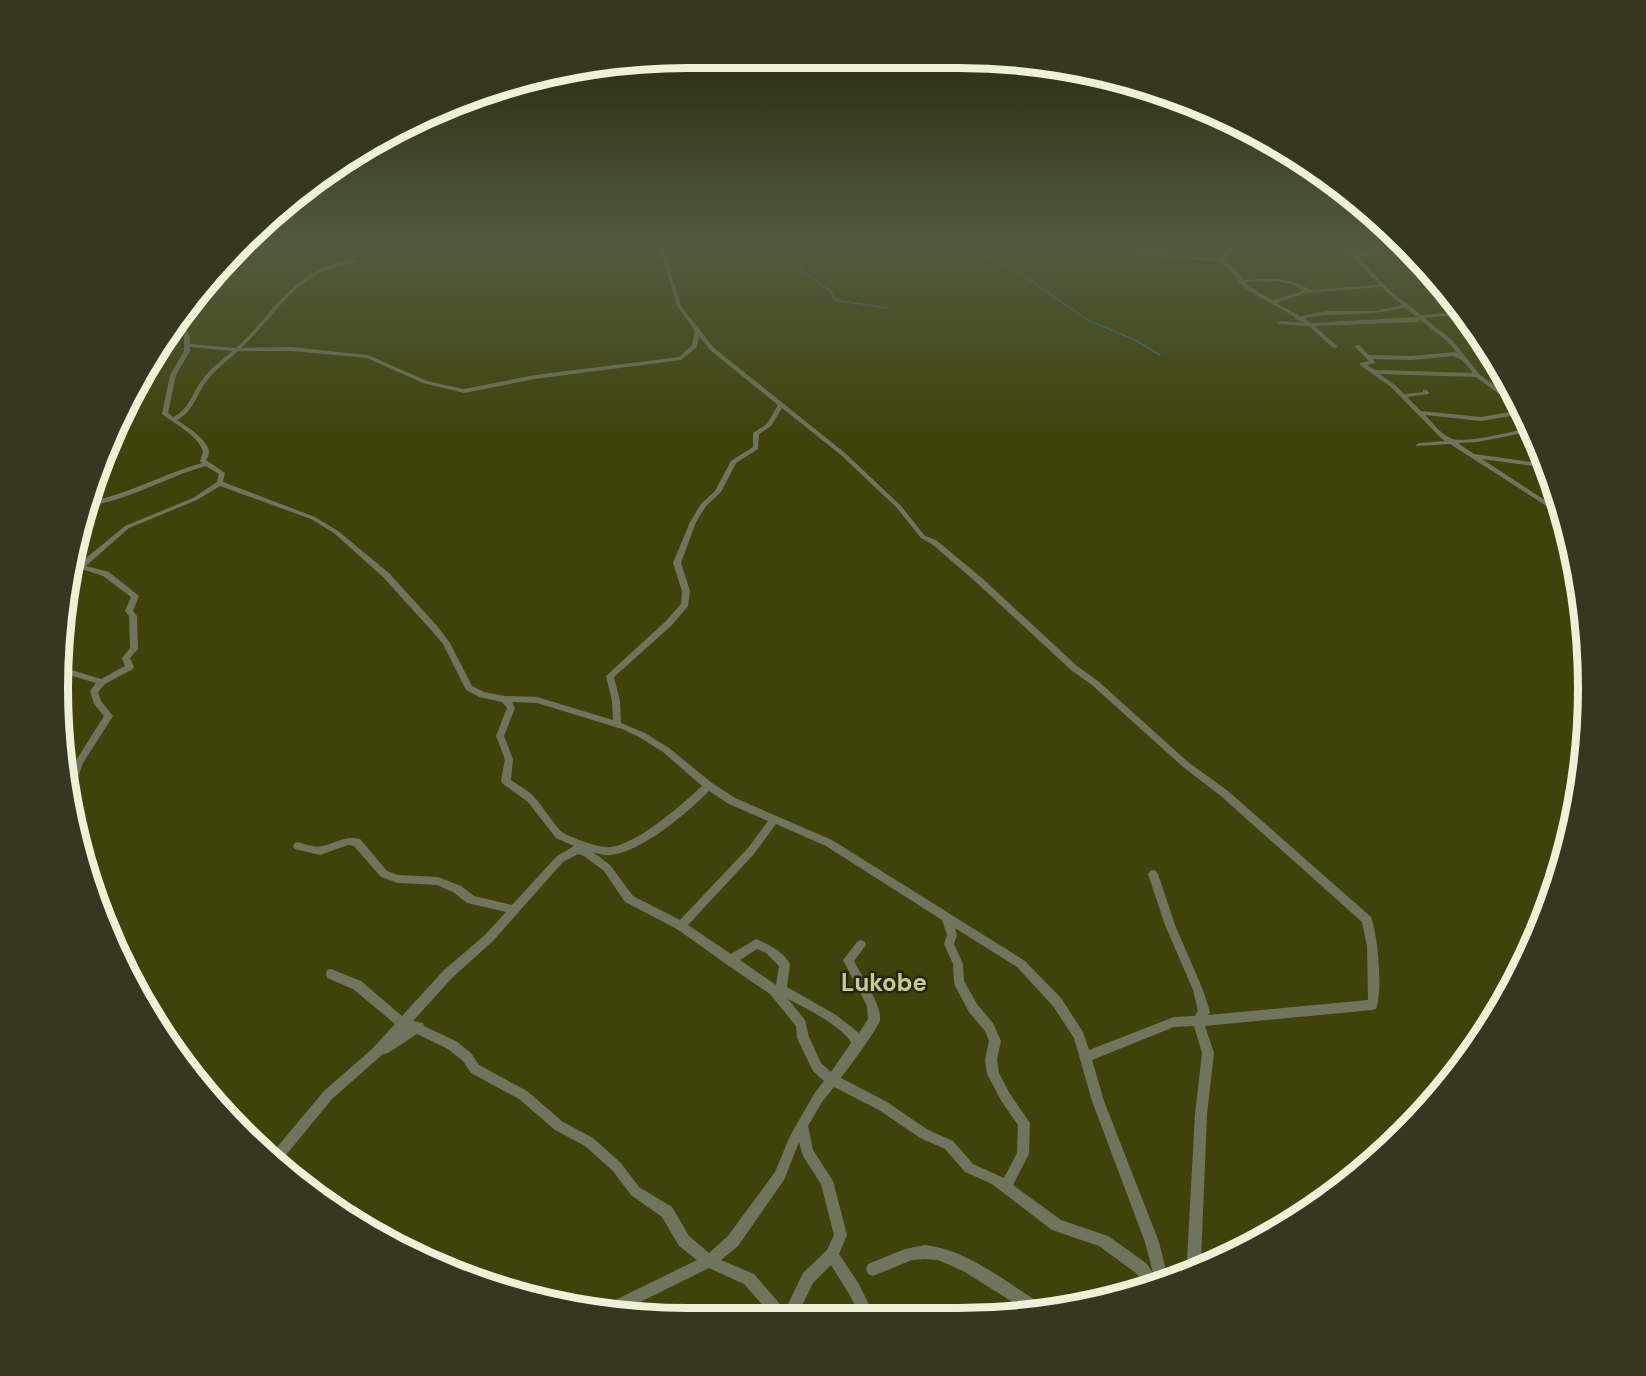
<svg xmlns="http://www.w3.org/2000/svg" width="1646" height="1376" viewBox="0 0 1646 1376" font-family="'DM Sans',sans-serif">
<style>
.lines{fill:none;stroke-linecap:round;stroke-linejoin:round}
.stream{stroke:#2d6c8b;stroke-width:1.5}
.minor{fill:#71745c;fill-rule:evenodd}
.labels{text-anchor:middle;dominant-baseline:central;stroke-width:5;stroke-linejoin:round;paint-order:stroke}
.near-quarter-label{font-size:24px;font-weight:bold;fill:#c4ca92;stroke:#262711}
.rim{fill:none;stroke:#eef1d5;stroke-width:8}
</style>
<rect width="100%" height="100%" fill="#3f420a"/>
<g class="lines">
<g class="stream">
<path d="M 799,246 L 794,251 L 802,271 L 831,291 L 835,300 L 886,308"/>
<path d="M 963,246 L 1015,270 L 1088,320 L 1135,340 L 1160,355"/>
</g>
<g class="minor">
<path d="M 659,246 L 663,246 L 681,306 L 714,348 L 845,453 L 901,506 L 925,536 L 936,540 L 983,579 L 1077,666 L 1098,681 L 1188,762 L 1228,791 L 1371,917 C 1378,936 1383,990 1376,1009 L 1372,1010 L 1205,1026 L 1214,1053 L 1207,1114 L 1201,1261 L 1195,1272 L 1147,1287 L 1136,1273 L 1099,1246 L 1052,1230 L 992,1184 L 965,1172 L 945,1149 L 920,1138 L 879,1110 L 834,1087 L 822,1102 L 808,1126 L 813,1150 L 833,1181 L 847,1235 L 839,1254 L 859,1284 L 876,1319 L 862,1319 L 849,1294 L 831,1265 L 813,1283 L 796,1318 L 774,1318 L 744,1284 L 709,1268 L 620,1312 L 604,1309 L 605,1305 L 697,1260 L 679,1246 L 662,1217 L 631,1195 L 613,1171 L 585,1146 L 555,1130 L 519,1099 L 471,1073 L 463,1061 L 448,1049 L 417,1034 L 388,1053 L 383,1054 L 332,1099 L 277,1166 L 268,1158 L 324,1091 L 372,1049 L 395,1024 L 353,989 L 327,978 L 326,974 L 327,970 L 331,969 L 361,981 L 402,1016 L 444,970 L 485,935 L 506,912 L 467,903 L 453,892 L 437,885 L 398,883 L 381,877 L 354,846 L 348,845 L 320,855 L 295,849 L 293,846 L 295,843 L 298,842 C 305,844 315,848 322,846 C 337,843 344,835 360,839 L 387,871 L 398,875 L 438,877 L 461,886 L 474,896 L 512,905 L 557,856 L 574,846 L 556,838 L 528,802 L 503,784 L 501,781 L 505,759 L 496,736 L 507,708 L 502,702 L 479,697 L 466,690 L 443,644 L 432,631 L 383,577 L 334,533 L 311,519 L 220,486 L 197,500 L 129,528 L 86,566 L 109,572 L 139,596 L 133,611 L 137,616 L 138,649 L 130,658 L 134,667 L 133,669 L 105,684 L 98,692 L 101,701 L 113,716 L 83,763 L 73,792 L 69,795 L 66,785 L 75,762 L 104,716 L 94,704 L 90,691 L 96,683 L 59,672 L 59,666 L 101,679 L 125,666 L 122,658 L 130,648 L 129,616 L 125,611 L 131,597 L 103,576 L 82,569 L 76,575 L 73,575 L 74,568 L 125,526 L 193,498 L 217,482 L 219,474 L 206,466 C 165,477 129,501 86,506 L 87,502 C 127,495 163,474 202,463 L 200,461 L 203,452 C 198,434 175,425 162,414 L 170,375 L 184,351 L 184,337 L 177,320 L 180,317 L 190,337 L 190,344 L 236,348 C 275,313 297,263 357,260 L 357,262 C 344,265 332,267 320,273 C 287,289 268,324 241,348 L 292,347 L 368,355 L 427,381 L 464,389 L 535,375 L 679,357 L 692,345 L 695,331 L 677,306 ZM 699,336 L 710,350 L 778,405 L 767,424 L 753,433 L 753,447 L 731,461 L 715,491 L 701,504 L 690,522 L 673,563 L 682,591 L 681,604 L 666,621 L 606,676 L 612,701 L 613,720 L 537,697 L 505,696 L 484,692 L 472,686 L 450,643 L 438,627 L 389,573 L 338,531 L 315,517 L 223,482 L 225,473 L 206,460 C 208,457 209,455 209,451 C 207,439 186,426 177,420 C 193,412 196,395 206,382 C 215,370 227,361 238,351 L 292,351 L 367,358 L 423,383 L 464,393 L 535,379 L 681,360 L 697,347 ZM 190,347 L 232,351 C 222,360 210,369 202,380 C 192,393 189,410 173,417 L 168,413 L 176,375 L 190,351 ZM 782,408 L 841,455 L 897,508 L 921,538 L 932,544 L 977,583 L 1071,670 L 1092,685 L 1182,766 L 1222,797 L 1362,922 L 1367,946 L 1368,1000 L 1208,1015 L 1210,1012 L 1203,990 L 1175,925 L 1158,874 L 1156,871 L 1153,870 L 1150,871 L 1148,874 L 1165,925 L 1193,990 L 1198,1011 L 1195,1016 L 1174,1017 L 1089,1050 L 1083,1032 L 1061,998 L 1025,961 L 832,840 L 735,798 L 712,783 L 669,748 L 645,733 L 621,723 L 620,701 L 614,677 L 672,625 L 688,606 L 690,591 L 681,563 L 696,522 L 706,506 L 721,492 L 736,463 L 758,449 L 759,434 L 771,426 ZM 512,702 L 537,703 L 622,729 L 639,737 L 663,752 L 702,786 C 683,804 637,844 611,847 C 601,848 588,843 579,840 C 574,837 567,836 562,832 C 555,826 543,807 536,799 C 530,791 519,786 511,780 L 513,759 L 504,736 L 515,708 ZM 709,791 L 729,804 L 768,821 L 748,848 L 680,920 L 633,896 L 610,865 L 593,852 C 599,854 605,856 611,855 C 643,851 687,813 709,791 ZM 776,824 L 826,846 L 942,920 L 947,935 L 944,944 L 953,964 L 954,982 L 955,986 L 969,1012 L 985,1031 L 989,1041 L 985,1060 L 987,1074 L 1002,1102 L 1018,1125 L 1017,1153 L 1004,1178 L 973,1164 L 953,1141 L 928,1130 L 887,1102 L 841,1078 C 847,1070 879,1027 880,1020 C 882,1005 861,975 854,961 L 866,945 L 865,942 L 861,940 L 857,942 L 843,960 L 867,1006 L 868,1019 L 859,1033 L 836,1015 L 787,987 L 790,964 C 783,951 770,945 756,939 L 731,954 L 688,925 L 754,854 ZM 578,854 L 584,856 L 604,871 L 625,902 L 677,929 L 726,964 L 770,994 L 796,1026 L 797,1038 L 813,1071 L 824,1081 L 814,1094 L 790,1136 L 775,1172 L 728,1236 L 709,1253 L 689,1236 L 672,1207 L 639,1187 L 621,1163 L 593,1138 L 563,1122 L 527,1091 L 479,1065 L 471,1053 L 456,1041 L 424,1026 L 423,1023 L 413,1021 L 452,978 L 493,941 L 563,862 ZM 955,928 L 1017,967 L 1053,1006 L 1074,1038 L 1092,1101 L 1145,1242 L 1153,1273 L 1146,1263 L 1108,1236 L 1061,1220 L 1013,1185 L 1029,1154 L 1030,1123 L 1010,1094 L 999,1073 L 997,1060 L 1001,1041 L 993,1023 L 977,1004 L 964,981 L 963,964 L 954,944 L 957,935 ZM 757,949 L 766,953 L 779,966 L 776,985 L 740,960 ZM 788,999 C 804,1007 845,1028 851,1043 L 831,1072 L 821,1063 L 809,1037 L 805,1020 ZM 1194,1026 L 1202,1053 L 1195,1114 L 1187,1260 L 1180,1268 L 1166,1270 L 1159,1242 L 1104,1101 L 1092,1060 L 1174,1027 ZM 799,1142 L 803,1156 L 821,1184 L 834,1235 L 827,1250 L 803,1273 L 785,1310 L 754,1274 L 721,1260 L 738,1246 L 784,1180 Z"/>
<path d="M 1125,246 C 1133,246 1140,251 1148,252 C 1171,257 1196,257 1220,259 C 1227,250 1233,246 1245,246 L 1230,252 L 1223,261 L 1234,268 L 1243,280 C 1267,279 1289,276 1310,290 L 1379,285 L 1343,246 L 1348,246 L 1355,255 L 1375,251 L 1380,246 L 1385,246 L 1378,253 L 1358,257 L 1389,290 L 1421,315 L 1462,312 L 1464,314 L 1424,318 L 1452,340 L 1479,374 L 1517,402 L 1520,407 L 1517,407 L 1476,377 L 1379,374 L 1395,385 L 1404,394 L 1423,392 L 1423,390 L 1427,390 L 1429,393 L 1428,394 L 1407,397 L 1421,411 L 1481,417 L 1522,410 L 1523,414 L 1481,421 L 1425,415 C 1433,423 1440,433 1450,438 C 1462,445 1515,431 1531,427 L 1533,431 L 1477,442 L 1458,443 L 1474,454 L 1546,464 L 1547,468 L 1482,459 L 1560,510 L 1562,516 L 1450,444 L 1417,446 L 1416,445 L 1419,443 L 1445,441 L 1440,437 L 1391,387 L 1360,365 L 1360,363 L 1369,361 L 1354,346 L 1359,345 L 1369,355 L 1412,356 L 1454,352 L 1457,353 L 1448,342 L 1420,320 L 1417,322 L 1315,326 L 1338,347 L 1333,348 L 1309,326 L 1279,324 L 1278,323 L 1281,321 L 1305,323 L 1295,319 L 1295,317 L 1244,288 L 1230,270 L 1218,261 L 1173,258 L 1144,254 ZM 1276,281 L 1291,284 L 1304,291 L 1273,300 L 1248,286 L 1245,282 ZM 1381,287 L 1402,305 L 1375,311 L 1328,311 L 1300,316 L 1276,303 L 1305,293 ZM 1405,308 L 1417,317 L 1311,323 L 1304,318 L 1328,315 L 1375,313 ZM 1453,356 L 1462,360 L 1473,373 L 1375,370 L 1367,365 L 1374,363 L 1375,362 L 1373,359 L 1412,360 Z"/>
<path d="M 1393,246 L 1409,247 L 1411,250 L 1404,249 L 1406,255 L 1395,256 L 1393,256 L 1393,254 L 1401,253 L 1400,248 Z"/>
<path d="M 925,1245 C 970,1250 1007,1284 1045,1306 L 1047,1310 L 1029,1312 L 963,1271 L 938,1260 L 925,1259 L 912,1260 L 873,1276 L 868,1274 L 866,1269 L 868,1264 L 905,1249 Z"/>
</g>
</g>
<linearGradient id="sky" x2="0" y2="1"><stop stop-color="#232406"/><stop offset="0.56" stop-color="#525a3e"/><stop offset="1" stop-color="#525a3e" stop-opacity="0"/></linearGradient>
<rect width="1646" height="439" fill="url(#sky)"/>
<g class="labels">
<g class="near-quarter-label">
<text x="884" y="982">Lukobe</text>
</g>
</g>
<path d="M0 0H1646V1376H0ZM688 68H958A620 620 0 0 1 1578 688V688A620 620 0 0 1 958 1308H688A620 620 0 0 1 68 688V688A620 620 0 0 1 688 68Z" fill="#363721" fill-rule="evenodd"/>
<path class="rim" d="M688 68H958A620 620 0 0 1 1578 688V688A620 620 0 0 1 958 1308H688A620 620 0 0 1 68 688V688A620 620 0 0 1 688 68Z"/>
</svg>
